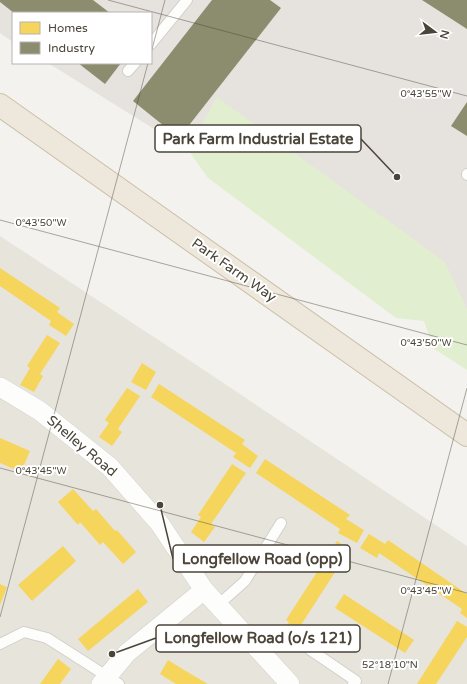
<svg xmlns="http://www.w3.org/2000/svg" width="467" height="684" viewBox="0 0 467 684" font-family="'Varela Round',sans-serif">
<style>
.residential{fill:#e7e4dc}
.industrial{fill:#e6e2de}
.green{fill:#e1eecf}
.homes{fill:#f6d55c}
.industry{fill:#8c8c6e}
.lines{fill:none;stroke-linecap:round;stroke-linejoin:round}
.lane-casing{stroke:#d2d0cb;stroke-width:12}
.street-casing{stroke:#d2d0cb;stroke-width:20}
.highway-casing{stroke:#ccbfa9;stroke-width:24}
.lane{stroke:#fdfdfc;stroke-width:10}
.street{stroke:#fdfdfc;stroke-width:19}
.highway{stroke:#ede8db;stroke-width:22}
.ticks{fill:none;stroke:#4b4439;stroke-width:1;stroke-opacity:0.45}
.labels{text-anchor:middle;dominant-baseline:central;stroke-width:4;stroke-linejoin:round;paint-order:stroke}
.street-label{font-size:14px;fill:#4b4439;stroke:#fff}
.ticks-label{font-size:10px;text-anchor:middle;fill:#4b4439;stroke:#fff;stroke-width:4;stroke-linejoin:round;paint-order:stroke}
.leader{fill:none;stroke:#4b4439;stroke-width:1.5}
.callout-dot{fill:#4b4439;stroke:#fff;stroke-width:1.5}
.callout{fill:#fff;stroke:#4b4439;stroke-width:1.5}
.callout-label{font-size:15px;text-anchor:middle;font-weight:bold;fill:#4b4439}
</style>
<rect width="100%" height="100%" fill="#f4f2ee"/>
<path class="residential" d="M 0,236 L 195,364 L 467,546 L 467,684 L 0,684 Z"/>
<path class="industrial" d="M 0,0 L 467,0 L 467,309 L 217,98 L 188,150 L 48,63 L 151,63 L 151,13 L 13,13 L 13,42 L 0,33 Z"/>
<path class="green" d="M 217,97 L 445,262 L 467,309 L 467,370 L 433,348 L 424,321 L 396,318 L 208,178 L 188,150 Z"/>
<g class="homes">
<path d="M 0,268 L 60,308 L 57,312 L 74,324 L 66,336 L 49,325 L 51,321 L 0,286 Z"/>
<path d="M 47,335 L 60,343 L 40,374 L 43,376 L 34,392 L 20,385 L 30,368 L 27,366 Z"/>
<path d="M 142,363 L 156,372 L 146,390 L 131,382 Z"/>
<path d="M 159,384 L 245,440 L 242,444 L 258,456 L 250,468 L 233,457 L 236,453 L 151,397 Z"/>
<path d="M 127,388 L 140,396 L 118,429 L 122,432 L 112,446 L 99,437 L 109,423 L 105,420 Z"/>
<path d="M 0,438 L 30,451 L 21,472 L 0,463 Z"/>
<path d="M 265,459 L 350,515 L 346,519 L 364,530 L 357,543 L 338,533 L 340,529 L 256,473 Z"/>
<path d="M 232,464 L 246,473 L 211,524 L 215,527 L 204,542 L 191,532 L 201,517 L 198,515 Z"/>
<path d="M 73,489 L 93,511 L 96,509 L 115,531 L 117,530 L 136,552 L 123,564 L 103,542 L 100,545 L 80,522 L 78,525 L 58,502 Z"/>
<path d="M 369,534 L 385,544 L 388,540 L 467,594 L 467,618 L 460,613 L 462,609 L 379,553 L 377,558 L 360,548 Z"/>
<path d="M 337,541 L 350,549 L 299,628 L 302,630 L 292,646 L 279,638 L 289,622 L 286,620 Z"/>
<path d="M 63,546 L 76,561 L 32,601 L 18,585 Z"/>
<path d="M 0,584 L 7,587 L 0,605 Z"/>
<path d="M 138,589 L 148,602 L 88,651 L 78,639 Z"/>
<path d="M 344,594 L 414,640 L 405,653 L 335,608 Z"/>
<path d="M 457,621 L 467,627 L 467,637 L 436,684 L 417,684 Z"/>
<path d="M 58,659 L 71,669 L 60,684 L 40,684 Z"/>
<path d="M 168,660 L 184,670 L 208,684 L 176,684 L 160,674 Z"/>
</g>
<g class="industry">
<path d="M 0,0 L 93,0 L 110,13 L 14,13 L 0,2 Z"/>
<path d="M 212,0 L 270,0 L 281,8 L 179,138 L 133,101 Z"/>
<path d="M 422,0 L 467,0 L 467,29 Z"/>
<path d="M 78,63 L 121,63 L 105,84 Z"/>
<path d="M 467,102 L 467,136 L 451,126 Z"/>
</g>
<g class="lines">
<defs>
<g id="lane">
<path d="M 151,44 L 187,0"/>
<path d="M 128,71 L 135,63"/>
<path d="M 467,174 L 467,175"/>
<path d="M 218,605 L 245,581 L 281,523"/>
<path d="M 0,644 L 24,632 L 47,638 L 119,684"/>
<path d="M 309,649 L 356,681 L 353,684"/>
</g>
<g id="street">
<path d="M 0,387 L 40,411 L 110,467 L 160,524 L 204,590 L 290,684"/>
<path d="M 101,684 L 127,653 L 204,590"/>
</g>
<path id="highway" d="M 0,105 L 467,435"/>
</defs>
<use href="#lane" class="lane-casing"/>
<use href="#street" class="street-casing"/>
<use href="#highway" class="highway-casing"/>
<use href="#lane" class="lane"/>
<use href="#street" class="street"/>
<use href="#highway" class="highway"/>
</g>
<path class="ticks" d="M 108,0 L 467,96M 151,53 L 165,0M 0,220 L 467,345M 0,468 L 467,593M 0,617 L 148,63M 388,684 L 467,388"/>
<g class="labels">
<g class="street-label">
<text transform="translate(234 270) rotate(35)">Park Farm Way</text>
<text transform="translate(82 446) rotate(40)">Shelley Road</text>
</g>
</g>
<g class="ticks-label">
<text x="426" y="97">0°43'55"W</text>
<text x="41" y="226">0°43'50"W</text>
<text x="426" y="346">0°43'50"W</text>
<text x="41" y="474">0°43'45"W</text>
<text x="426" y="594">0°43'45"W</text>
<text x="390" y="668">52°18'10"N</text>
</g>
<path class="leader" d="M397 177L361 139M160 505L173 559M112 654L156 638"/>
<g class="callout-dot">
<circle cx="397" cy="177" r="4"/>
<circle cx="160" cy="505" r="4"/>
<circle cx="112" cy="654" r="4"/>
</g>
<g class="callout">
<rect x="155" y="125" width="206" height="27" rx="4"/>
<rect x="173" y="545" width="177" height="27" rx="4"/>
<rect x="156" y="625" width="204" height="27" rx="4"/>
</g>
<g class="callout-label">
<text x="258" y="144">Park Farm Industrial Estate</text>
<text x="262" y="564">Longfellow Road (opp)</text>
<text x="258" y="643">Longfellow Road (o/s 121)</text>
</g>
<rect x="12" y="12" width="140" height="52" fill="#ffffff" stroke="#b7b4b0"/>
<rect x="20" y="22" width="20" height="12" fill="#f6d55c" stroke="#b7b4b0"/>
<text x="48" y="32" font-size="12" fill="#4b4439">Homes</text>
<rect x="20" y="42" width="20" height="12" fill="#8c8c6e" stroke="#b7b4b0"/>
<text x="48" y="52" font-size="12" fill="#4b4439">Industry</text>
<g transform="translate(435 32) rotate(105)" stroke="#ffffff" stroke-width="3" paint-order="stroke">
<path d="M0-3L7 15L0 10L-7 15Z" fill="#4b4439"/>
<text y="-6" font-size="11" font-weight="bold" text-anchor="middle" fill="#4b4439">N</text>
</g>
</svg>
